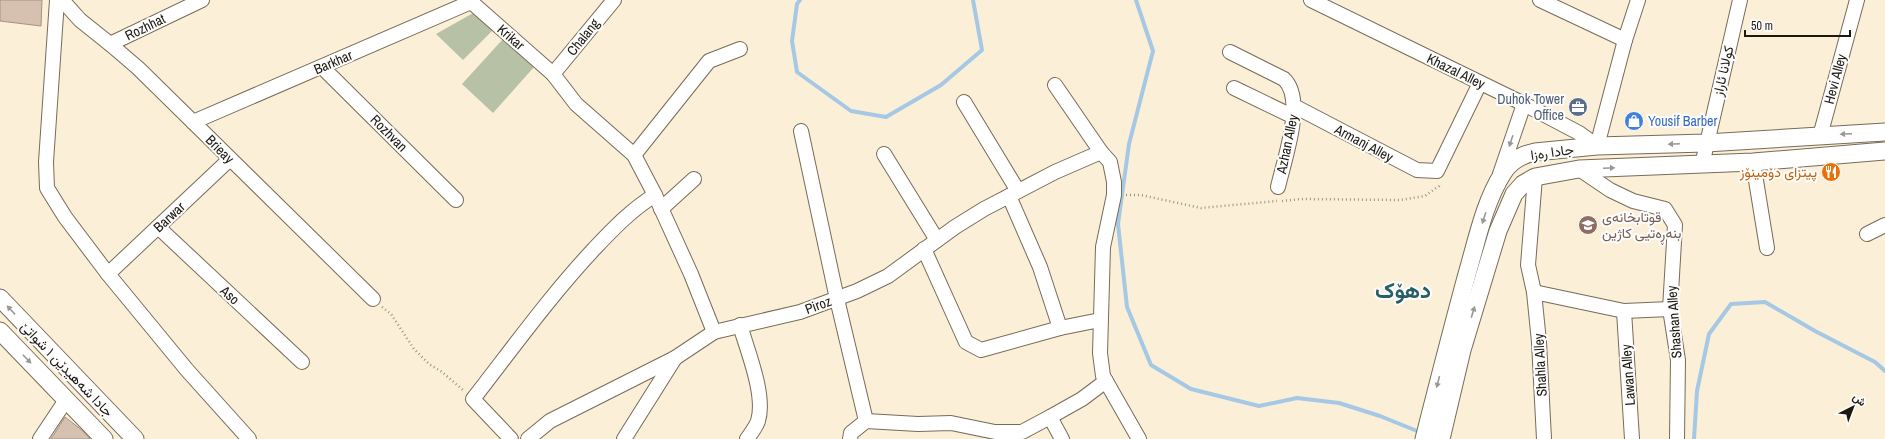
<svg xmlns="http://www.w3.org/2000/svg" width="1885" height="439" viewBox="0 0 1885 439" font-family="'Archivo Narrow',Vazirmatn,sans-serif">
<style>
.green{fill:#b7c1a5}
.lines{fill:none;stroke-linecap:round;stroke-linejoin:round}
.stream{stroke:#a5c8e5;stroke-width:4}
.building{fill:#d6c1b1;stroke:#a69282}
.minor-casing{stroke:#766c57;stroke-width:16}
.major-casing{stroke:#766c57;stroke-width:19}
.path{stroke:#9c9382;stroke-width:2.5;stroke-dasharray:1 3;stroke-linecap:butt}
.minor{stroke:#fff;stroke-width:14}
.major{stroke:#fff;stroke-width:17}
.oneway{fill:#999894}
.labels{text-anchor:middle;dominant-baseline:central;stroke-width:4;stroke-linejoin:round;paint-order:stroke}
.street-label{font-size:14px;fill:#1d1911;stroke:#fdfdfd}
.service-label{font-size:14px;fill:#4e5e75;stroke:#fdfdfd;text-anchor:end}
.shop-label{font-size:14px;fill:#366cbe;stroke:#fdfdfd;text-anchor:start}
.food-label{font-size:14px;fill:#c56008;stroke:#fdfdfd;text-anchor:end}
.education-label{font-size:14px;fill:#785e54;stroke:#fdfdfd;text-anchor:start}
.town-label{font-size:22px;font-weight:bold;fill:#265f67;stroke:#fdfdfd}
</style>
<rect width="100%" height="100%" fill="#fbefd8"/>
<g class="green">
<path d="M 475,12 L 494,29 L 463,60 L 436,34 Z"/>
<path d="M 503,39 L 534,67 L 493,113 L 462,84 Z"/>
</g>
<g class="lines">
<g class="stream">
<path d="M 800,0 L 797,4 L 792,41 L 797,72 L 851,111 L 886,117 L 941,85 L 982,50 L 973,0"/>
<path d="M 1136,0 L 1153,51 L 1129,144 L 1118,224 L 1127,307 L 1151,365 L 1191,389 L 1259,406 L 1297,398 L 1339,403 L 1380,416 L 1422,433"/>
<path d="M 1694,439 L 1697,391 L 1709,334 L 1731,304 L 1765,302 L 1815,331 L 1875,362 L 1885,371"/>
</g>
</g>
<g class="building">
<path d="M 0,0 L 42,0 L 41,26 L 0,21 Z"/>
<path d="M 65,417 L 83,431 L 90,439 L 51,439 Z"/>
</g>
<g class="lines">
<defs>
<g id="minor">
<path d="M 57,0 L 46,162 L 47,188 L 65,217 L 108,274 L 187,370 L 249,439"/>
<path d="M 62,0 L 80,20 L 110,44 L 138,68 L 193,122 L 373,299"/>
<path d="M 469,0 L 553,74 L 576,104 L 634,155 L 655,195 L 691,274 L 714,332"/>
<path d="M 1311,0 L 1524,104 L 1579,133 L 1597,146 L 1625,40 L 1638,0"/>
<path d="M 1540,0 L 1625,40"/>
<path d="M 110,44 L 202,0"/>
<path d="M 1230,52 L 1284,79 C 1306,100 1284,160 1278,187"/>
<path d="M 322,67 L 456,200"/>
<path d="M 553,74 L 614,0"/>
<path d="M 1055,85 L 1101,152 L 1110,162 L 1114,182 L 1114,195 L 1103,247 L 1100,353 L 1103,376 L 1139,439"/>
<path d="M 1234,88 L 1294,117"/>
<path d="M 964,102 L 1018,191"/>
<path d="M 1294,106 L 1417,170 L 1437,171 L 1480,83"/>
<path d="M 193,122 L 471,2"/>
<path d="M 801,131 L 837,299 L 866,421"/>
<path d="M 1820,136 L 1857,0"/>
<path d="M 884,154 L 937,240"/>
<path d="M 634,155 L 709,61 L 740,49"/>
<path d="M 1753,162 L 1767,248"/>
<path d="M 1702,165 L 1740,0"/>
<path d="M 1579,169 L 1610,190 L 1633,201 L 1665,209 L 1675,225 L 1670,309 L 1678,360 L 1677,439"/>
<path d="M 1500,174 L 1524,104"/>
<path d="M 1535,177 L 1528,265 L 1534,292 L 1539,342 L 1544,439"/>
<path d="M 1009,196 L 1040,267 L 1060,328"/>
<path d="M 661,209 L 694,179"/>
<path d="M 158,227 L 302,362"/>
<path d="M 1867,234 L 1885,225"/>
<path d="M 924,249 L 966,342 L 981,350 L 1060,328 L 1100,320"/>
<path d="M 108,274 L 230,159"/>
<path d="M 1534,292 L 1624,311 L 1670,309"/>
<path d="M 1624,311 L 1632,439"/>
<path d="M 740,325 C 747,350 766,395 758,421 C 756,427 751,433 747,439"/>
<path d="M 1050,417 L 1082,399 L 1106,381"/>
<path d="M 40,439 L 66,400"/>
<path d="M 511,439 L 473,399 C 512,349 550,296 594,249 C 613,229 631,210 655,195"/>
<path d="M 528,439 L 550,421 L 675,358 L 714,332 L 800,312 L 857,291 L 888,276 L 955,227 L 984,209 L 1055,172 L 1101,152"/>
<path d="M 624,439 L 675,358"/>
<path d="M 850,439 L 851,433 L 866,421 L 918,424 L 951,423 L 995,432 L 1022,432 L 1050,417 L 1062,439"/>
</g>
<g id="major">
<path d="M 0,298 L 135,439"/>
<path d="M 0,331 L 104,439"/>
<path d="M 1424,439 C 1438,384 1452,329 1467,274 C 1477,240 1484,203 1503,173 C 1510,161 1521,155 1535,152 L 1597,146 L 1706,143 L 1885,132"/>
<path d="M 1441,439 L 1462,350 L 1498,231 L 1514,194 L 1523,184 L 1535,177 L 1579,169 L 1753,162 L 1885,151"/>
</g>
</defs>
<use href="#minor" class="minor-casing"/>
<use href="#major" class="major-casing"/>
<g class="path">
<path d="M 1126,195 L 1141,195 L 1201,208 L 1277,201"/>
<path d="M 1282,201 L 1301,199 L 1400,200 L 1425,196 L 1439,186 L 1439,183"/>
<path d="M 382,307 L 391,314 L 414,349 L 429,364 L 442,372 L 463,390"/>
</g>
<use href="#minor" class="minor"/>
<use href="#major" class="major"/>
</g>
<defs><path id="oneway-solid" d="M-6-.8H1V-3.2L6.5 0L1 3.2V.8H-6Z"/></defs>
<g class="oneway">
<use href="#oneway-solid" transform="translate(1846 134) rotate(177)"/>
<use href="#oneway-solid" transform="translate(1511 141) rotate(109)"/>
<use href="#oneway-solid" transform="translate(1674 144) rotate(178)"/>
<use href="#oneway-solid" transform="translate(1609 168) rotate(-2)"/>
<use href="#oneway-solid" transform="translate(1484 218) rotate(108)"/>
<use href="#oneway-solid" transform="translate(11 310) rotate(-133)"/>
<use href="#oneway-solid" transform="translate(1473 312) rotate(-73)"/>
<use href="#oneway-solid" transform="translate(27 359) rotate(46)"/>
<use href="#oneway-solid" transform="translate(1438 382) rotate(104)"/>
</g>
<defs>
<symbol id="office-disc" viewBox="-11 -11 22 22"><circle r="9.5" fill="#5c6f8a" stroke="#fdfdfd"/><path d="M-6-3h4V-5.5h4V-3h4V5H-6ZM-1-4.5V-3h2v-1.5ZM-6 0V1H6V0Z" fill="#fff"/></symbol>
<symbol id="shop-disc" viewBox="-11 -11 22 22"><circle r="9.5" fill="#3f7fe0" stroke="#fdfdfd"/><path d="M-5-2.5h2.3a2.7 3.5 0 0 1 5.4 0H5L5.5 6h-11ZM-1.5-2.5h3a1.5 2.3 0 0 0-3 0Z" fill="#fff"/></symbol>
<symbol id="restaurant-disc" viewBox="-11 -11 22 22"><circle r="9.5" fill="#e8710a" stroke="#fdfdfd"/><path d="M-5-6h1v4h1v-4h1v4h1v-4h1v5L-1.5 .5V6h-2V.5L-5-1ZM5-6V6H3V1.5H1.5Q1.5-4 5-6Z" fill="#fff"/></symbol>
<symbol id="school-disc" viewBox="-11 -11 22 22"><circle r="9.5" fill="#8d6e63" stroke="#fdfdfd"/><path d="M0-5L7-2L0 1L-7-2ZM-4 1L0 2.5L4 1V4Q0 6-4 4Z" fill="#fff"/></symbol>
</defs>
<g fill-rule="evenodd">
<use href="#office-disc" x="1567" y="96" width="22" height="22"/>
<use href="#shop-disc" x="1623" y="110" width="22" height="22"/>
<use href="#restaurant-disc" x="1820" y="161" width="22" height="22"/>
<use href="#school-disc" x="1577" y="214" width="22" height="22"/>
</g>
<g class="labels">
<g class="street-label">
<text transform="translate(145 27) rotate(-26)">Rozhhat</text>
<text transform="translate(511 37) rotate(41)">Krikar</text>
<text transform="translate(583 37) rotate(-51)">Chalang</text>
<text transform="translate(333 62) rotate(-23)">Barkhar</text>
<text transform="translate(1456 71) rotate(26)">Khazal Alley</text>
<text transform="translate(1723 71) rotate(-77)">کولانا ئاراز</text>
<text transform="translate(1835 79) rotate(-75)">Hevi Alley</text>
<text transform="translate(389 133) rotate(45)">Rozhvan</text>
<text transform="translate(1364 143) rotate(28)">Armanj Alley</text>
<text transform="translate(1287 144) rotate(-78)">Azhan Alley</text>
<text transform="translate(220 149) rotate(45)">Brieay</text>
<text transform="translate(1552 152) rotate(-8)">جادا ره‌زا</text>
<text transform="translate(169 217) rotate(-43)">Barwar</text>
<text transform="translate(230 295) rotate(43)">Aso</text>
<text transform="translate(818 305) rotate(-20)">Piroz</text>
<text transform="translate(1674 322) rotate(-94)">Shashan Alley</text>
<text transform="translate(1540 365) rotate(-93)">Shahla Alley</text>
<text transform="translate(67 369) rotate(46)">جادا شەهیدێن ١ شواتێ</text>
<text transform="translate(1628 375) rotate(-94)">Lawan Alley</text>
</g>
<g class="service-label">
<text x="1564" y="99">Duhok Tower<tspan x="1564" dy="16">Office</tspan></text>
</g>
<g class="shop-label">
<text x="1648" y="121">Yousif Barber</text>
</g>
<g class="food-label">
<text x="1817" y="172">پیتزای دۆمینۆز</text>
</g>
<g class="education-label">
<text x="1602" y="217">قوتابخانەی<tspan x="1602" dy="16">بنەڕەتیی کاژین</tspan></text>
</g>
<g class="town-label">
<text x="1403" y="290">دھۆک</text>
</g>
</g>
<g transform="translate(1853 407) rotate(42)" stroke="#fdfdfd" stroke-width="3" paint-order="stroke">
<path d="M0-3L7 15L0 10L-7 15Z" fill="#1d1911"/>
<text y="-6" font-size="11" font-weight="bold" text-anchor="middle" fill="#1d1911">ش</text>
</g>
<path d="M1745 30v6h105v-6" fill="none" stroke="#1d1911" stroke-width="2"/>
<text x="1751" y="30" font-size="12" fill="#1d1911" stroke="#fdfdfd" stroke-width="3" paint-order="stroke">50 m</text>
</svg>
